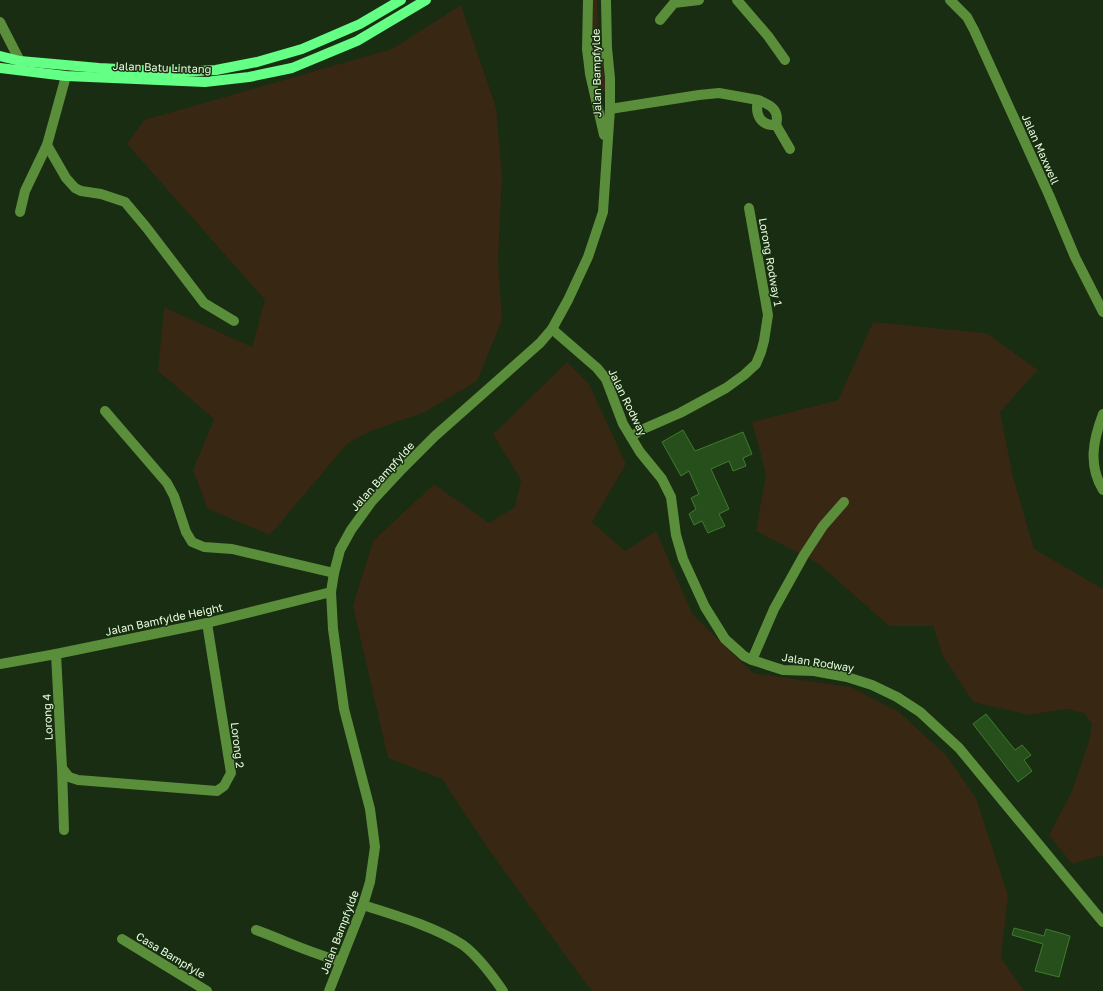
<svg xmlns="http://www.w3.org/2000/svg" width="1103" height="991" viewBox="0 0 1103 991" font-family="'Golos Text',sans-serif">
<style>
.green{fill:#372713}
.building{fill:#274f1c;stroke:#3e7c2d}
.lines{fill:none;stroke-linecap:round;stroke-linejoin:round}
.minor{stroke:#5a8e3a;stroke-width:10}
.major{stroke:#64ff85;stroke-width:10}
.labels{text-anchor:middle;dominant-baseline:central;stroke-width:3;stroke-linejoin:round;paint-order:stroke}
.street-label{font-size:11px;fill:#e7ffdd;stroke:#182d11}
</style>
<rect width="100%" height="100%" fill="#182d11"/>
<g class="green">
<path d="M 593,0 L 597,0 L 599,52 L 592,52 Z"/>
<path d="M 461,5 L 496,107 L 502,176 L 498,260 L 502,320 L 477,381 L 425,412 L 371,431 L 348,443 L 270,535 L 208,509 L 193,470 L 214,419 L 158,371 L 164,307 L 252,347 L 265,300 L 127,144 L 144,120 L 392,49 Z"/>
<path d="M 603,63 L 606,91 L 601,92 L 592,65 Z"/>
<path d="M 873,322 L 986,333 L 1038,370 L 1000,412 L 1013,477 L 1034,549 L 1103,589 L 1103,855 L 1072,864 L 1049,835 L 1072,791 L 1089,741 L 1092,724 L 1084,713 L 1066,709 L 1029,715 L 973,702 L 943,656 L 933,626 L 889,626 L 819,564 L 756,531 L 766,474 L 752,422 L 838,400 Z"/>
<path d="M 567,362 L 589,384 L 626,464 L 592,522 L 625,551 L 656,531 L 693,615 L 753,673 L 851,687 L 899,712 L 946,755 L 976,798 L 1008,895 L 1001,958 L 1024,991 L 593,991 L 586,984 L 487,847 L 442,779 L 388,758 L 353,606 L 373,541 L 434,484 L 489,523 L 515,507 L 521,480 L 493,434 Z"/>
</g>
<g class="building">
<path d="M 683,430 L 695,451 L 743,432 L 752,454 L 743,458 L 746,466 L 733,471 L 729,461 L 711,469 L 729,509 L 719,514 L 725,526 L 708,533 L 702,521 L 694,525 L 689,514 L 696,509 L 691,498 L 699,494 L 689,471 L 681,476 L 662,442 Z"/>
<path d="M 986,714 L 1015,750 L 1022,745 L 1031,755 L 1024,760 L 1032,771 L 1018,782 L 973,724 Z"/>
<path d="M 1014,928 L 1044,936 L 1046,929 L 1070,936 L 1059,977 L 1035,971 L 1043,944 L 1012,935 Z"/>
</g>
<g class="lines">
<g class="minor">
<path d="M 588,0 L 587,49 L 590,74 L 604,135"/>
<path d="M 737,0 L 768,36 L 785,60"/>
<path d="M 950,0 L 967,17 L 974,30 L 1049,195 L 1075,257 L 1103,312"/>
<path d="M 660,20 L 674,3 L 699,0"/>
<path d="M 0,22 L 20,61"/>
<path d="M 587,49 L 591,55 C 599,58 602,54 607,48"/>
<path d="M 610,109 L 699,95 L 719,93 L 758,100 C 771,105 780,110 776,125 C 759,126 755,113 758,100"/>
<path d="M 776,125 L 790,149"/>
<path d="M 47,145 L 66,178 L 75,188 L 81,191 L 101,194 L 125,202 L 146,227 L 204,303 L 234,321"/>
<path d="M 20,212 L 25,191 L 47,145 L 66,76"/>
<path d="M 552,329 L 597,368 L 606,379 L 623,424 L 640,452 L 662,479 L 671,497 L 676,535 L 683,559 L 705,607 L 725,639 L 744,656 L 752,660 L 783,670 L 814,671 L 847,677 L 872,685 L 897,697 L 920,712 L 959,748 L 1103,922"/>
<path d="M 105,411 L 167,483 L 174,496 L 186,532 L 192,542 L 204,547 L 232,549 L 334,573"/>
<path d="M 1103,414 C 1093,440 1088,465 1103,490"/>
<path d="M 631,437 L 641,430 L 680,413 L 726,388 L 744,375 L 756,364 L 761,352 L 764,341 L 768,315 L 749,208"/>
<path d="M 56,654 L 62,768 L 69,777 L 78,780 L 217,791 L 224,786 L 231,773 L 207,623"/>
<path d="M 752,660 L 774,609 L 804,555 L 823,526 L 844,502"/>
<path d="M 0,664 L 56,654 L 207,623 L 331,592"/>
<path d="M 62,768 L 64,830"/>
<path d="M 363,905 C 397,916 433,926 463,945 C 479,957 492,975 503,991"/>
<path d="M 256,930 C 284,940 312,954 341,961"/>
<path d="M 122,939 L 207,991"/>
<path d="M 329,991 L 363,905 L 370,882 L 375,847 L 370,809 L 344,709 L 333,629 L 331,592 L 334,573 L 340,550 L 351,530 L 372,501 L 400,471 L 435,436 L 540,343 L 552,329 L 568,300 L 588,257 L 603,212 L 610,109 L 610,78 L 607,48 L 606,0"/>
</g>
<g class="major">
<path d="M 0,56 L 20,61 L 99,68 L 179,72 L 216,70 L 257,62 L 302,49 L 360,24 L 401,0"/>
<path d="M 0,68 L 66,76 L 205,82 L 249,77 L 292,68 L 357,41 L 426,0"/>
</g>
</g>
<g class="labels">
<g class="street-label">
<text transform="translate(162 67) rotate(2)">Jalan Batu Lintang</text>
<text transform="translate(596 73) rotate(-91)">Jalan Bampfylde</text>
<text transform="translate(1041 149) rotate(66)">Jalan Maxwell</text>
<text transform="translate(771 262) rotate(80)">Lorong Rodway 1</text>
<text transform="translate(628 402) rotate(64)">Jalan Rodway</text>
<text transform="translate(382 476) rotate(-48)">Jalan Bampfylde</text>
<text transform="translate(164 619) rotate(-12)">Jalan Bamfylde Height</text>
<text transform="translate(818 662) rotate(9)">Jalan Rodway</text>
<text transform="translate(47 717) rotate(-93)">Lorong 4</text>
<text transform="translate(238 745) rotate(83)">Lorong 2</text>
<text transform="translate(339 932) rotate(-69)">Jalan Bampfylde</text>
<text transform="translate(171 955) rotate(31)">Casa Bampfyle</text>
</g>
</g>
</svg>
